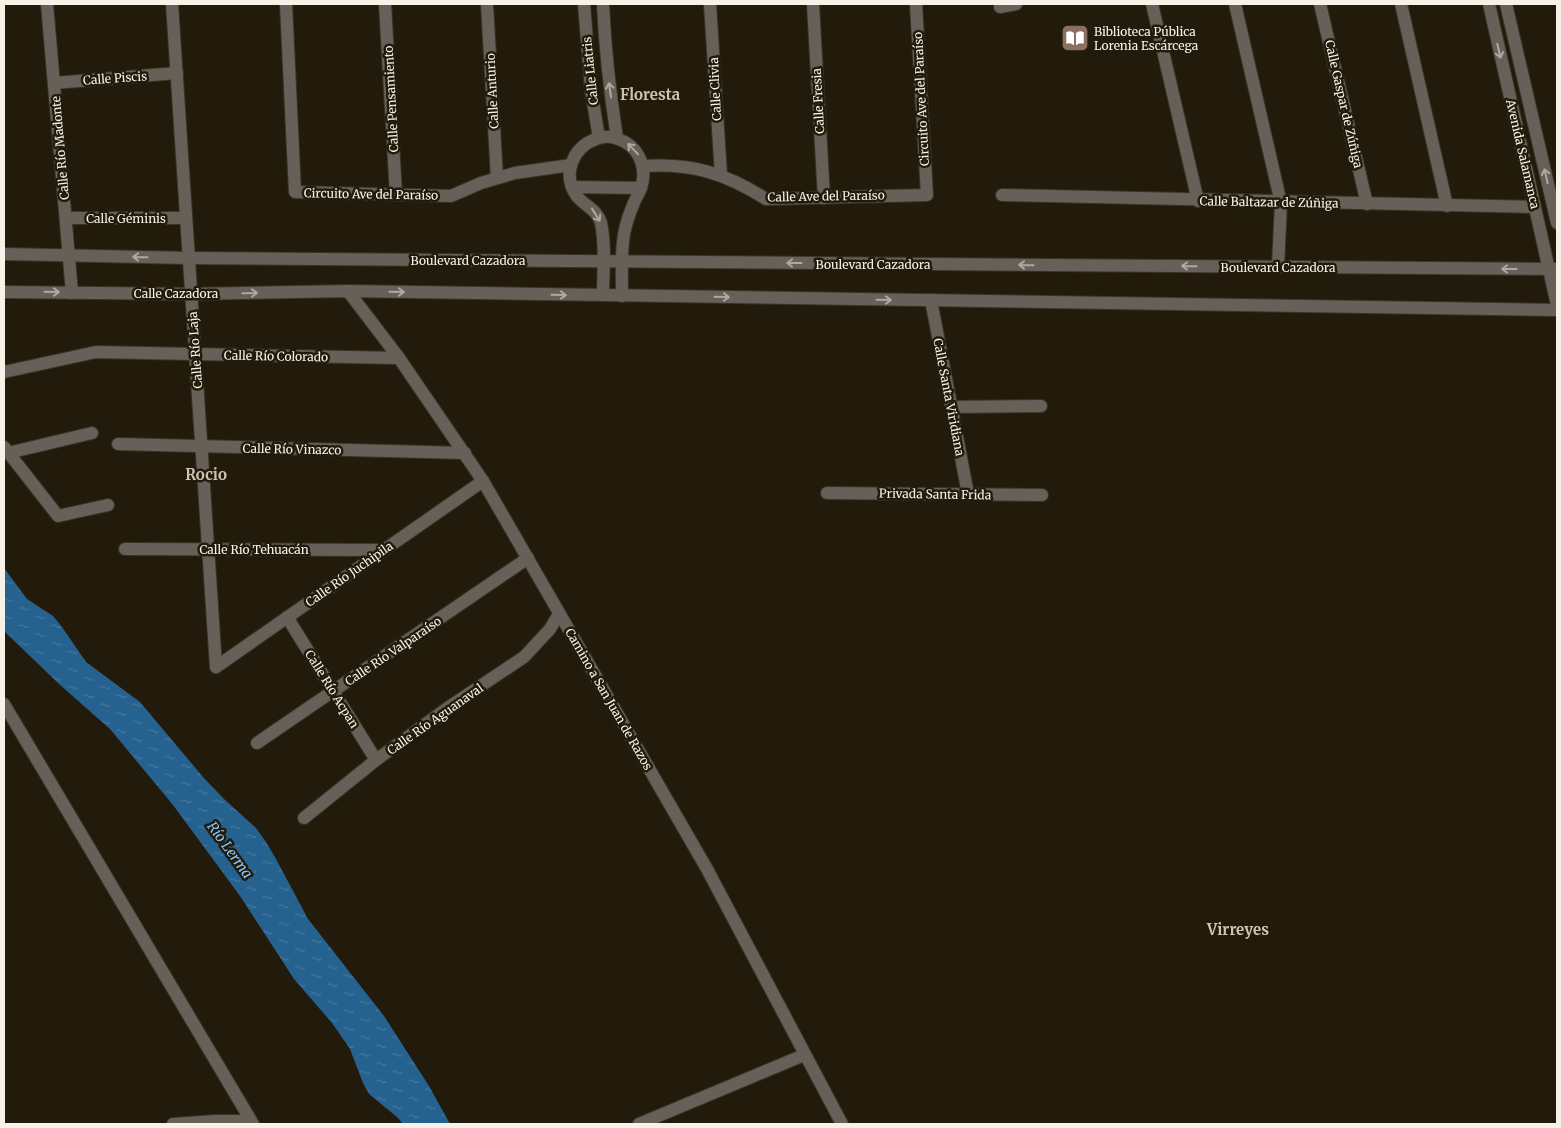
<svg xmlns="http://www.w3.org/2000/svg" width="1561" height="1128" viewBox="0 0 1561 1128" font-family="Merriweather,serif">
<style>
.water{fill:url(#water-ripples)}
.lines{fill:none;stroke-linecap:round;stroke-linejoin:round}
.minor-casing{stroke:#3c3526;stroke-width:14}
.minor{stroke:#666059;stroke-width:12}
.oneway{stroke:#aea9a0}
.labels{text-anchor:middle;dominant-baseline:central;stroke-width:5;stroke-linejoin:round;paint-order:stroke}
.poi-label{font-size:12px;fill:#f7f2e8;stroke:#221b0b;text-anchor:start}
.street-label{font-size:12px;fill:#f7f2e8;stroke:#221b0b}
.water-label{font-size:14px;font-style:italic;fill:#89c9ff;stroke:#221b0b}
.quarter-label{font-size:15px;font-weight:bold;fill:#cec5b1;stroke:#221b0b}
</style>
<defs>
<pattern id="water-ripples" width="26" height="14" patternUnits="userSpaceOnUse" patternTransform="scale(1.25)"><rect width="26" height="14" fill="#26628f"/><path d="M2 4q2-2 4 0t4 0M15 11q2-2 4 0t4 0" fill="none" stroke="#46799f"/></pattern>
</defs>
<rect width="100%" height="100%" fill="#221b0b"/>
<path class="water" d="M 4,568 L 27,599 L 53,616 L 62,627 L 86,662 L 140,702 L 203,777 L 224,799 L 256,828 L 266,842 L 276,859 L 308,919 L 384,1016 L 429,1086 L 450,1124 L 403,1124 L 397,1117 L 369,1094 L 363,1083 L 350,1049 L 332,1023 L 294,979 L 240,896 L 173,805 L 110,729 L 59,684 L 4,631 Z"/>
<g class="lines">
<defs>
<g id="minor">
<path d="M 47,4 L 72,293"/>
<path d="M 172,4 L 216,667"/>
<path d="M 286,4 L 295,192 L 451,196 L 481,183 L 515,173 L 571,165"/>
<path d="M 385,4 L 396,195"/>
<path d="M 487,4 L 497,178"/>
<path d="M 584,4 L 591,90 L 599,138"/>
<path d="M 603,4 C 605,49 610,93 617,138"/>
<path d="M 710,4 L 721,175"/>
<path d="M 813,4 L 824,198"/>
<path d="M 1000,4 L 1000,7 L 1016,4"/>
<path d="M 1152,4 L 1198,201"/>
<path d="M 1235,4 L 1281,203 L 1278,267"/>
<path d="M 1320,4 L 1367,204"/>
<path d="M 1401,4 L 1447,206"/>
<path d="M 1489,4 L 1557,305"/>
<path d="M 1506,4 L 1557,223"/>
<path d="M 54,83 L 177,73"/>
<path d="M 643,166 C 692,163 725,173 766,199 L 927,195 L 916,4"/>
<path d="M 572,187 L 641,188"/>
<path d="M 1002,195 L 1535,207"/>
<path d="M 66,218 L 186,218"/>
<path d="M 4,254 L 189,258 L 1557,269"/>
<path d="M 348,291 L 399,358 L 483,481 L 707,869 L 842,1124"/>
<path d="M 4,292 L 191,294 L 348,291 L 1557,310"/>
<path d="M 603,295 C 603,272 606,246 601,223 C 597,209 584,206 576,195 C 562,174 573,147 596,139 C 605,135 616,137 625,142 C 641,151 647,171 641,188 C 639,194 635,199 633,205 C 628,217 624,230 623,242 C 621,260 622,278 622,296"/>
<path d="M 931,300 L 968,494"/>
<path d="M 4,372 L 96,352 L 399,358"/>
<path d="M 951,407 L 1041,406"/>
<path d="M 118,444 L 465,453"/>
<path d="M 4,447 L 58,516 L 108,505"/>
<path d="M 8,453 L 92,433"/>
<path d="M 827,493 L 1042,495"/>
<path d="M 125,549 L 384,550"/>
<path d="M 287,617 L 376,760"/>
<path d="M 216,667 L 483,481"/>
<path d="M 4,704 L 253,1124"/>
<path d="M 257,743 L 528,558"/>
<path d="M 304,818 L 376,760 L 449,707 L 524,657 L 550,629 L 559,614"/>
<path d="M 173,1124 L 216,1121 L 251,1121"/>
<path d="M 639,1124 L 804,1055"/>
</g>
</defs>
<use href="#minor" class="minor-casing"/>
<use href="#minor" class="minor"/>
</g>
<defs><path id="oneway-shaft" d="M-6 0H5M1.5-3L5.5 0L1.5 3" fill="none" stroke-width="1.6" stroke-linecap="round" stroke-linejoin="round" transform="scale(1.25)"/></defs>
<g class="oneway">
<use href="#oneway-shaft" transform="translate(1499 51) rotate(77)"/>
<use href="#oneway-shaft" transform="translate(610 90) rotate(-98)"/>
<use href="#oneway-shaft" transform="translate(633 149) rotate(-134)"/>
<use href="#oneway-shaft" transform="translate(1546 176) rotate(-103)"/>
<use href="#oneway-shaft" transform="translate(596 215) rotate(58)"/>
<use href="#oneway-shaft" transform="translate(140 257) rotate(-179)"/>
<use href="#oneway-shaft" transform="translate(794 263) rotate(-180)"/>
<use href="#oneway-shaft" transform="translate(1026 265) rotate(-179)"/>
<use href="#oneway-shaft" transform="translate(1189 266) rotate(-179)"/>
<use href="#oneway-shaft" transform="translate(1509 269) rotate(-180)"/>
<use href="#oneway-shaft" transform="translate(52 292) rotate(1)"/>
<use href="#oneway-shaft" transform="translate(397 292) rotate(1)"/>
<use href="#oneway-shaft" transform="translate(250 293) rotate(-1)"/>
<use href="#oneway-shaft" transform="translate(559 295) rotate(1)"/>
<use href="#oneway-shaft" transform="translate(722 297) rotate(1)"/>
<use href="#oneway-shaft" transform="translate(884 300) rotate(1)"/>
</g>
<defs>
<symbol id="library-square" viewBox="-11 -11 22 22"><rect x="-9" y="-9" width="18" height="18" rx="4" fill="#8d6e63" stroke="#221b0b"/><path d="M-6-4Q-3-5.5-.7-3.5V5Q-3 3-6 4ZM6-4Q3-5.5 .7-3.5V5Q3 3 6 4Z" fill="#fff"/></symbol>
</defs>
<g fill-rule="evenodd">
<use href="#library-square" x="1059" y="22" width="32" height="32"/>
</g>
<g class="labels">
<g class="poi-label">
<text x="1094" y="31">Biblioteca Pública<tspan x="1094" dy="14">Lorenia Escárcega</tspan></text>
</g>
<g class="street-label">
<text transform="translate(590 71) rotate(-96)">Calle Liatris</text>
<text transform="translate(115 78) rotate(-4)">Calle Piscis</text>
<text transform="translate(715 89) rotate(-93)">Calle Clivia</text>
<text transform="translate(492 91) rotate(-93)">Calle Anturio</text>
<text transform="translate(391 99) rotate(-93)">Calle Pensamiento</text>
<text transform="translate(921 99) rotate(-93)">Circuito Ave del Paraíso</text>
<text transform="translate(818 101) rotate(-93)">Calle Fresia</text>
<text transform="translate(1344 104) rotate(77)">Calle Gaspar de Zúñiga</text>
<text transform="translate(60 148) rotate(-95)">Calle Río Madonte</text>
<text transform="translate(1523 154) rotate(77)">Avenida Salamanca</text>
<text transform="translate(371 194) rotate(1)">Circuito Ave del Paraíso</text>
<text transform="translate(826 196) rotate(-1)">Calle Ave del Paraíso</text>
<text transform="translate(1269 202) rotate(1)">Calle Baltazar de Zúñiga</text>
<text x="126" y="218">Calle Géminis</text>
<text x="468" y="260">Boulevard Cazadora</text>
<text x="873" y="264">Boulevard Cazadora</text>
<text x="1278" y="267">Boulevard Cazadora</text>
<text x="176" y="293">Calle Cazadora</text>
<text transform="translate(195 350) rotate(-94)">Calle Río Laja</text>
<text transform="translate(276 356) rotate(1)">Calle Río Colorado</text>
<text transform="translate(949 397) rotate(79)">Calle Santa Viridiana</text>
<text transform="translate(292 449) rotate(1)">Calle Río Vinazco</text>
<text transform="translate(935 494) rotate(1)">Privada Santa Frida</text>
<text x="254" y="549">Calle Río Tehuacán</text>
<text transform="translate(349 574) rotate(-35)">Calle Río Juchipila</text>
<text transform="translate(393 651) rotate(-34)">Calle Río Valparaíso</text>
<text transform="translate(332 689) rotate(58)">Calle Río Acpan</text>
<text transform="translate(609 699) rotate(60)">Camino a San Juan de Razos</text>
<text transform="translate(435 719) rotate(-35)">Calle Río Aguanaval</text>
</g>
<g class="water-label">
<text transform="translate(230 850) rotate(54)">Río Lerma</text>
</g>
<g class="quarter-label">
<text x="650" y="94">Floresta</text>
<text x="206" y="474">Rocio</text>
<text x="1238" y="929">Virreyes</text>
</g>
</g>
<rect width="1561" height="1128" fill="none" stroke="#f7f2e8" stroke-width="10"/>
</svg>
